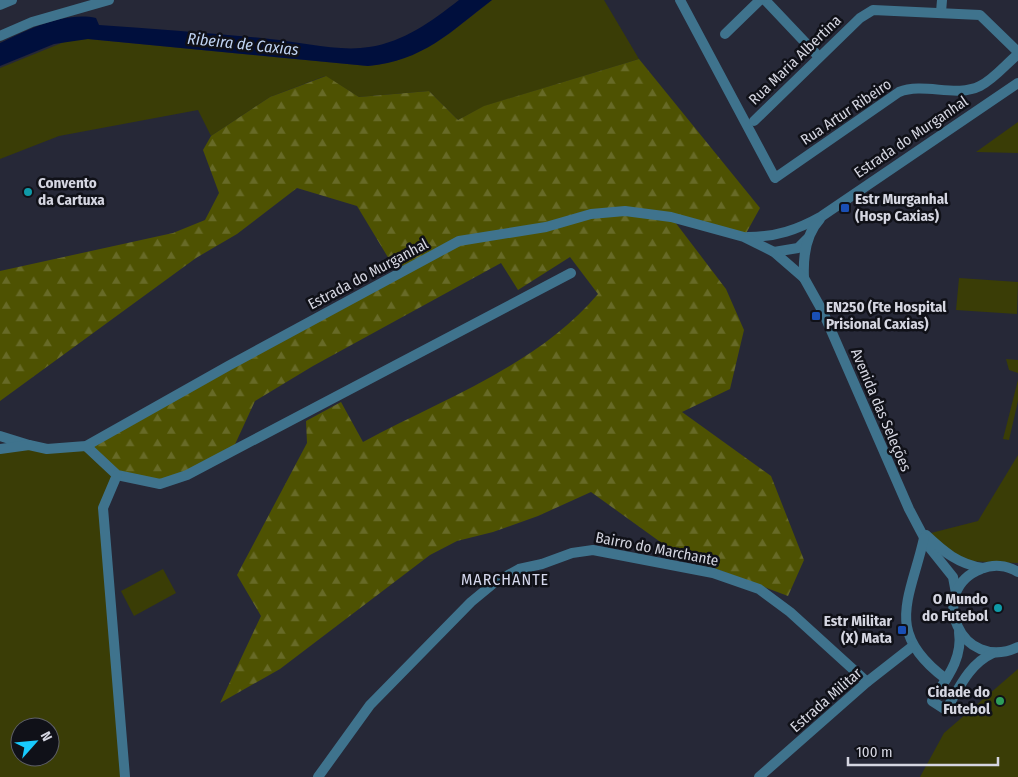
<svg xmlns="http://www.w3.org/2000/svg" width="1018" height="777" viewBox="0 0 1018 777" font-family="'Fira Sans Condensed',sans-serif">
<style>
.grass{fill:#3a3d06;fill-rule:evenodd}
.forest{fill:url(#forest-firs)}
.water{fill:#000f3d}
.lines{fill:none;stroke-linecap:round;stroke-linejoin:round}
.minor{stroke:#3f738d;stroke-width:10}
.tertiary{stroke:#3f738d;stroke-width:10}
.culture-dot{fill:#0f9aa8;stroke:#101118;stroke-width:2}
.transit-dot{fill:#1a4fb4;stroke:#101118;stroke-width:2}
.leisure-dot{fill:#2e9e5b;stroke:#101118;stroke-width:2}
.labels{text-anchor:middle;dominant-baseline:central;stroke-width:5;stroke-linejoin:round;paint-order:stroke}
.street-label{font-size:15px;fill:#d5d6e1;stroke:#101118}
.poi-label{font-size:15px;font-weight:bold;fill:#d5d6e1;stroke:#101118;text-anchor:start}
.water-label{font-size:16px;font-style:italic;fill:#c0d4f3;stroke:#101118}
.neighbourhood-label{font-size:16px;letter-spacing:1px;fill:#d5d8ed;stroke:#101118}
</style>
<defs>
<pattern id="forest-firs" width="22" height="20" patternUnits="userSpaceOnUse" patternTransform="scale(1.25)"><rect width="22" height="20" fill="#4e5202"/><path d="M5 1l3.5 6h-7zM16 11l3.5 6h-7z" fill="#676a27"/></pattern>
</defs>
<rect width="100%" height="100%" fill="#262837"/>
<g class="grass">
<path d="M 492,0 L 604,0 L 639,59 L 485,106 L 458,120 L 429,91 L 359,97 L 325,76 L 270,97 L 211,136 L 198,110 L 59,136 L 0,159 L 0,68 L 69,40 L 88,39 L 368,66 C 422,61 451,32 492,0 Z"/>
<path d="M 1018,122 L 1018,153 L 976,152 Z"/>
<path d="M 959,278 L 1018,282 L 1017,314 L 956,310 Z"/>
<path d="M 1006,359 L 1018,360 L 1018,373 L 1009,370 Z"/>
<path d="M 1018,380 L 1018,401 L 1009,440 L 1003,439 Z"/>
<path d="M 86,446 L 117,475 L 103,508 L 125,777 L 0,777 L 0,449 ZM 20,727 L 50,727 L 50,757 L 20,757 Z"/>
<path d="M 1018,455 L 1018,563 L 965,561 L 934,541 L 931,533 L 978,521 Z"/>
<path d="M 163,569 L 176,593 L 134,616 L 121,591 Z"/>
<path d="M 1018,669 L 1018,777 L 920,777 L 944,733 Z"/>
</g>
<path class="forest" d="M 639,59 L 760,208 L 744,237 L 672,218 L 726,289 L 744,330 L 730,389 L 682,412 L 771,476 L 804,560 L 788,596 L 677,554 L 591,492 L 538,516 L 493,532 L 457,541 L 430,555 L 280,669 L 220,703 L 261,616 L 237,575 L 307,443 L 306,421 L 341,402 L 363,442 C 443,399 538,365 598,294 L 570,257 L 518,290 L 501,263 L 313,366 L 255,401 L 231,453 L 160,484 L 117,475 L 86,446 L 453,244 L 395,269 L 357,206 L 297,188 L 237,234 L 196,258 L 0,401 L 0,271 L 173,233 L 205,220 L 219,193 L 203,150 L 211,136 L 270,97 L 326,76 L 359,97 L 429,91 L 458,120 L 484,106 Z"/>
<path class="water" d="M 459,0 L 492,0 C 450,32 423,61 368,66 L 88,39 L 54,44 L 0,66 L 0,43 C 27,30 65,11 96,18 L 99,25 C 156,29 213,33 270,39 C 300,42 340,52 369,47 C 404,42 432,21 459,0 Z"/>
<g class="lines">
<g class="minor">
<path d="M 680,0 L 775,178 L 899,92 C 924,82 956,98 980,86 C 994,79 1006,64 1018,54"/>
<path d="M 765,0 L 819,57"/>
<path d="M 0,5 L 12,0"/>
<path d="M 941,12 L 942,0"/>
<path d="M 725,34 L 760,0"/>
<path d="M 0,36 L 32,22 L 109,0"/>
<path d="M 754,121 L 860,18 L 873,10 L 980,15 L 1018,52"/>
<path d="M 0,436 L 29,445"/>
<path d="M 86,446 L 117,475 L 160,484 L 187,475 L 571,273"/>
<path d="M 117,475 L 103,508 L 125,777"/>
<path d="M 318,777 L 370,705 L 471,602 L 494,583 L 519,569 L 542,564 L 572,553 L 593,550 L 713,573 L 759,589 L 790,612 L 867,682"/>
</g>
<g class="tertiary">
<path d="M 748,237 C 776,237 797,230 822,216 L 1018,83"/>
<path d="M 774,252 L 798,248 L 807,239"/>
<path d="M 804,278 C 803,257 805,235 820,219"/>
<path d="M 0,449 L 29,445 L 47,449 L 86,446 L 228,366 L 459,241 L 546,227 L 591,214 L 625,211 L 671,217 L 744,237 L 774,252 L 804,278 L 823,312 L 909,509 L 929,547 L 953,577 L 956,593"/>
<path d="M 926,535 C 944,552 958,564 983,568"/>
<path d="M 924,538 C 910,600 883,632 946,679"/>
<path d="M 1018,572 C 1007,565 993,564 981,569 C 926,590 961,674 1018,647"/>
<path d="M 959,632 C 963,659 946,679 932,701 L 946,710 C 959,688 969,664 993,653"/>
<path d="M 759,777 L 867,682 L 913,646"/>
</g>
</g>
<g class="culture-dot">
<circle cx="28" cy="192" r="5"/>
<circle cx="998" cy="608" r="5"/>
</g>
<g class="transit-dot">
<rect x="840" y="203" width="10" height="10" rx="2.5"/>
<rect x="811" y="311" width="10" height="10" rx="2.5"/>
<rect x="897" y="625" width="10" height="10" rx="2.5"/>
</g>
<circle class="leisure-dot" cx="1000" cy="701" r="5"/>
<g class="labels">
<g class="street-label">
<text transform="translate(795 60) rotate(-44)">Rua Maria Albertina</text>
<text transform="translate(846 112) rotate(-34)">Rua Artur Ribeiro</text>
<text transform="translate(911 137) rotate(-34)">Estrada do Murganhal</text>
<text transform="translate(368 274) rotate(-28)">Estrada do Murganhal</text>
<text transform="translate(881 410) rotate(67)">Avenida das Seleções</text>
<text transform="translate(657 549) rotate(11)">Bairro do Marchante</text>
<text transform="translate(826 700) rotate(-41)">Estrada Militar</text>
</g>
<g class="poi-label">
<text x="38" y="183">Convento<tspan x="38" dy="17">da Cartuxa</tspan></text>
<text x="855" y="199">Estr Murganhal<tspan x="855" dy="17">(Hosp Caxias)</tspan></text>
<text x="826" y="307">EN250 (Fte Hospital<tspan x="826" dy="17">Prisional Caxias)</tspan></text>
<text x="988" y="599" text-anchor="end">O Mundo<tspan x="988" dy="17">do Futebol</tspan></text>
<text x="892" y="621" text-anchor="end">Estr Militar<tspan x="892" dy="17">(X) Mata</tspan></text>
<text x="990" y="692" text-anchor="end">Cidade do<tspan x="990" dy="17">Futebol</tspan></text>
</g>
<g class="water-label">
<text transform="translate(243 44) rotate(6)">Ribeira de Caxias</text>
</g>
<g class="neighbourhood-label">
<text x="505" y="579">MARCHANTE</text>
</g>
</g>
<g transform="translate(35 742) rotate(63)"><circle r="24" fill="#101118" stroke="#5f6068"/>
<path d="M0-4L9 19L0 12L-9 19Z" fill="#18cafc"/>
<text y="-8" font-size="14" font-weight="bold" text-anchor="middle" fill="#d5d6e1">N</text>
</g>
<path d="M848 757v8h150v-8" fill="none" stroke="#d5d6e1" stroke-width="2.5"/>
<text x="856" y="757" font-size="15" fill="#d5d6e1" stroke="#101118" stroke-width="4" paint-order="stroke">100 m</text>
</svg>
